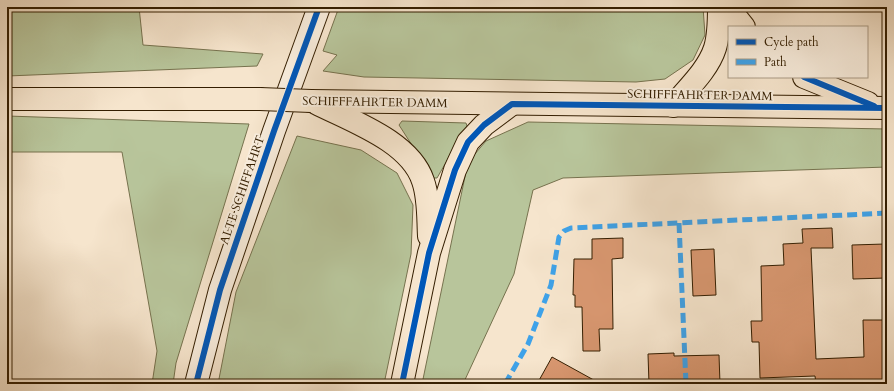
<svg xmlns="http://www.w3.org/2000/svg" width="894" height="391" viewBox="0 0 894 391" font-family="Cardo,serif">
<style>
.green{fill:#b8c59b;stroke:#76724e}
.building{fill:#d89770;stroke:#341e01}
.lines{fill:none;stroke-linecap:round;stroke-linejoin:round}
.secondary-casing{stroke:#341e01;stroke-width:24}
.highway-casing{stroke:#341e01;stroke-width:24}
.secondary{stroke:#f9eede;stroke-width:22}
.highway{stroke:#f6e5cd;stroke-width:22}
.highway-bridge-casing{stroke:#341e01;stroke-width:24;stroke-linecap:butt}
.highway-bridge{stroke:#f6e5cd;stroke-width:22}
.quiet{stroke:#3ea2e9;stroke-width:5;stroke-dasharray:10 5;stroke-linecap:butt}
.cycleway-casing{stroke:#f9eede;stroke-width:8}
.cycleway{stroke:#0057b8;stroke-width:6}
.labels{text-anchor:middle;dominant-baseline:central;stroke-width:4;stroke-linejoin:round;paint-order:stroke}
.street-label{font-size:12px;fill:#341e01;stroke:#f9eede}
</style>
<rect width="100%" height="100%" fill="#f6e5cd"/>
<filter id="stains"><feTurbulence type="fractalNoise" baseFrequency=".005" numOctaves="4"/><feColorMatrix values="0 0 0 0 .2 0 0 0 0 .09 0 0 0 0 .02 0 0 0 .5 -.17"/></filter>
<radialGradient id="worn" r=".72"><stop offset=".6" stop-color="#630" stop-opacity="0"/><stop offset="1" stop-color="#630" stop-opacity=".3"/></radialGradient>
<g class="green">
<path d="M 7,7 L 139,7 L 143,45 L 263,54 L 257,66 L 7,76 Z"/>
<path d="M 339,7 L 703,7 L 705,35 L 693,60 L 665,79 L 636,82 L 364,77 L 323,71 L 337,55 L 323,51 Z"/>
<path d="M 7,116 L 249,124 L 176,363 L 173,384 L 152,384 L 157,351 L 122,152 L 7,152 Z"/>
<path d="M 402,121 L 466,123 L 467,126 L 437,178 L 433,178 L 399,125 Z"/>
<path d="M 528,122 L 887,129 L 887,167 L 563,178 L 533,190 L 514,274 L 463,384 L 422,384 L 468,162 L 486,141 Z"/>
<path d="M 297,136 L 361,150 L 397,173 L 413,205 L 411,254 L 384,384 L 218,384 L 236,292 Z"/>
</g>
<g class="building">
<path d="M 832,228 L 833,248 L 811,248 L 816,359 L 864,357 L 863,320 L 887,320 L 887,384 L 816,384 L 815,376 L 760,378 L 759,342 L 752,342 L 751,321 L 762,321 L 761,266 L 784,265 L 783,244 L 803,243 L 802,229 Z"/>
<path d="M 623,238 L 623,258 L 612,259 L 613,329 L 599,329 L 600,351 L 583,351 L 582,307 L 575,307 L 575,295 L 573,295 L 574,259 L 592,259 L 592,239 Z"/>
<path d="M 885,244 L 886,278 L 853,279 L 852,245 Z"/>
<path d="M 714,249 L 716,295 L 693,296 L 691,250 Z"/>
<path d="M 674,353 L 674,356 L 719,355 L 720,384 L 649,384 L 648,354 Z"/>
<path d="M 552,357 L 601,384 L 537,384 Z"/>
</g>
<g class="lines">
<defs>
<path id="secondary" d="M 196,384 L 220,290 L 274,131 L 319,7"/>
<g id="highway">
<path d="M 728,7 L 744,27"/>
<path d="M 804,77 L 868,103"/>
<path d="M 7,99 L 260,99"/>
<path d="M 311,101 L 887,108"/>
<path d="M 316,103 C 351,121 410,141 423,181 C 429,198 428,218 429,236"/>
<path d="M 673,106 C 687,89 708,70 715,48 C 719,35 719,20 719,7"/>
<path d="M 402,384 L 429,253 L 455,170 L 468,142 L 484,125 L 512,104"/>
</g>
</defs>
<use href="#secondary" class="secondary-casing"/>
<use href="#highway" class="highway-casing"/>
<use href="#secondary" class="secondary"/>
<use href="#highway" class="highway"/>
<defs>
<path id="highway-bridge" d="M 260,99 L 311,101"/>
</defs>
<use href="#highway-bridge" class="highway-bridge-casing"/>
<use href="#highway-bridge" class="highway-bridge"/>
<g class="quiet">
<path d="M 679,223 L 686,384"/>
<path d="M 505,384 L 528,344 L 551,285 L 559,237 L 564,231 L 571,228 L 887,213"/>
</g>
<defs>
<g id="cycleway">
<path d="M 804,77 L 874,106"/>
<path d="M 196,384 L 220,290 L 274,131 L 319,7"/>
<path d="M 402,384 L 429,253 L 455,170 L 468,142 L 484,125 L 512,104 L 887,108"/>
</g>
</defs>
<use href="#cycleway" class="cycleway-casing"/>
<use href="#cycleway" class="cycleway"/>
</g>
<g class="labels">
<g class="street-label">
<text transform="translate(700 95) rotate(1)">SCHIFFFAHRTER DAMM</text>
<text transform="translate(375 102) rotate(1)">SCHIFFFAHRTER DAMM</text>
<text transform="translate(242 190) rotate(-71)">ALTE SCHIFFAHRT</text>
</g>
</g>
<rect width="894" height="391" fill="none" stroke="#f6e5cd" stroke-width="24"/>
<rect x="8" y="8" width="878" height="375" fill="none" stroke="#341e01" stroke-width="2"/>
<rect x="12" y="12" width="870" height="367" fill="none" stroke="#341e01"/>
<rect x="728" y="26" width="140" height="52" fill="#f9eede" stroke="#aa9b86"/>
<rect x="736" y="39" width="20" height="6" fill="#0057b8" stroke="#aa9b86"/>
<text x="764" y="46" font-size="12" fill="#341e01">Cycle path</text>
<rect x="736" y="59" width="20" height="6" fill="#3ea2e9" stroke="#aa9b86"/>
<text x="764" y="66" font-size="12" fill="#341e01">Path</text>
<rect width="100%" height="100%" filter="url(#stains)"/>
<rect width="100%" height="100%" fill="url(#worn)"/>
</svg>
